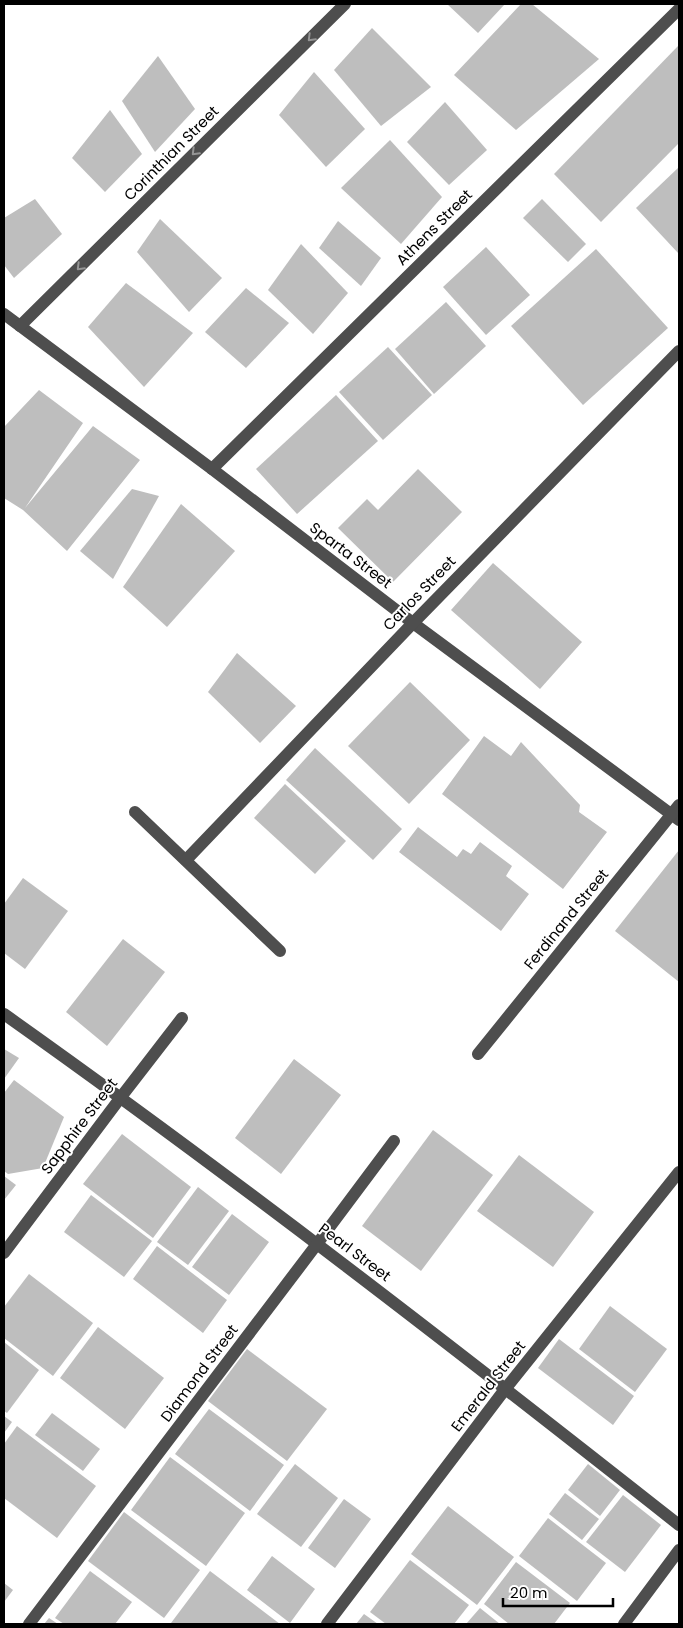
<svg xmlns="http://www.w3.org/2000/svg" width="683" height="1628" viewBox="0 0 683 1628" font-family="Poppins,sans-serif">
<style>
.building{fill:#bebebe}
.lines{fill:none;stroke-linecap:round;stroke-linejoin:round}
.minor{stroke:#4e4e4e;stroke-width:12}
.oneway{stroke:#959595}
.labels{text-anchor:middle;dominant-baseline:central;stroke-width:4;stroke-linejoin:round;paint-order:stroke}
.street-label{font-size:15px;fill:#000;stroke:#fff}
</style>
<rect width="100%" height="100%" fill="#fff"/>
<g class="building">
<path d="M 447,4 L 505,4 L 478,33 Z"/>
<path d="M 521,4 L 532,4 L 599,59 L 516,130 L 454,75 Z"/>
<path d="M 372,28 L 431,87 L 381,126 L 334,70 Z"/>
<path d="M 679,45 L 679,143 L 601,222 L 554,174 Z"/>
<path d="M 158,56 L 195,109 L 155,152 L 122,101 Z"/>
<path d="M 314,72 L 365,129 L 326,167 L 279,115 Z"/>
<path d="M 445,102 L 487,150 L 449,185 L 407,142 Z"/>
<path d="M 110,110 L 142,154 L 105,192 L 72,158 Z"/>
<path d="M 390,140 L 442,197 L 401,244 L 341,188 Z"/>
<path d="M 678,168 L 679,169 L 679,254 L 636,208 Z"/>
<path d="M 35,199 L 62,234 L 14,278 L 4,265 L 4,218 Z"/>
<path d="M 542,199 L 586,244 L 568,262 L 523,218 Z"/>
<path d="M 160,219 L 222,278 L 189,312 L 137,252 Z"/>
<path d="M 338,221 L 381,258 L 361,286 L 319,248 Z"/>
<path d="M 301,244 L 348,293 L 313,334 L 268,290 Z"/>
<path d="M 486,247 L 530,295 L 486,335 L 443,287 Z"/>
<path d="M 596,249 L 668,328 L 583,405 L 511,326 Z"/>
<path d="M 126,283 L 193,333 L 144,387 L 88,327 Z"/>
<path d="M 246,288 L 289,323 L 246,368 L 205,332 Z"/>
<path d="M 446,302 L 486,346 L 434,394 L 395,349 Z"/>
<path d="M 388,347 L 432,395 L 383,440 L 339,392 Z"/>
<path d="M 39,390 L 83,423 L 25,508 L 93,426 L 140,460 L 67,551 L 23,510 L 4,498 L 4,427 Z"/>
<path d="M 336,395 L 378,441 L 297,514 L 256,469 Z"/>
<path d="M 418,469 L 462,512 L 393,582 L 338,528 L 367,499 L 378,510 Z"/>
<path d="M 132,489 L 159,496 L 113,579 L 80,551 Z"/>
<path d="M 181,504 L 235,551 L 167,627 L 123,587 Z"/>
<path d="M 493,563 L 582,642 L 540,689 L 451,610 Z"/>
<path d="M 237,653 L 296,706 L 260,743 L 208,692 Z"/>
<path d="M 410,682 L 470,740 L 409,804 L 348,746 Z"/>
<path d="M 484,736 L 511,756 L 521,742 L 580,805 L 579,812 L 607,832 L 563,889 L 442,794 Z"/>
<path d="M 315,748 L 402,829 L 373,860 L 286,780 Z"/>
<path d="M 285,784 L 346,841 L 315,874 L 254,818 Z"/>
<path d="M 418,827 L 457,857 L 463,849 L 471,854 L 480,842 L 512,866 L 506,876 L 529,894 L 501,931 L 399,852 Z"/>
<path d="M 679,850 L 679,982 L 615,931 Z"/>
<path d="M 23,878 L 68,911 L 25,969 L 4,953 L 4,904 Z"/>
<path d="M 123,939 L 165,972 L 107,1046 L 66,1012 Z"/>
<path d="M 4,1049 L 19,1058 L 4,1079 Z"/>
<path d="M 294,1059 L 341,1095 L 281,1174 L 235,1138 Z"/>
<path d="M 14,1080 L 64,1117 L 43,1168 L 8,1174 L 4,1171 L 4,1093 Z"/>
<path d="M 433,1130 L 493,1175 L 421,1271 L 362,1226 Z"/>
<path d="M 122,1134 L 191,1187 L 153,1238 L 83,1184 Z"/>
<path d="M 519,1155 L 594,1212 L 553,1267 L 477,1211 Z"/>
<path d="M 4,1176 L 16,1185 L 4,1200 Z"/>
<path d="M 198,1187 L 229,1211 L 188,1265 L 157,1242 Z"/>
<path d="M 91,1195 L 152,1241 L 124,1277 L 64,1232 Z"/>
<path d="M 232,1214 L 269,1242 L 229,1295 L 192,1267 Z"/>
<path d="M 157,1246 L 227,1300 L 203,1333 L 133,1279 Z"/>
<path d="M 29,1274 L 93,1323 L 53,1376 L 4,1338 L 4,1307 Z"/>
<path d="M 610,1306 L 667,1349 L 635,1392 L 579,1349 Z"/>
<path d="M 98,1327 L 164,1378 L 125,1429 L 60,1378 Z"/>
<path d="M 559,1339 L 634,1396 L 613,1425 L 538,1368 Z"/>
<path d="M 4,1342 L 39,1370 L 7,1413 L 4,1411 Z"/>
<path d="M 247,1349 L 327,1409 L 287,1461 L 208,1401 Z"/>
<path d="M 209,1409 L 284,1465 L 250,1511 L 175,1454 Z"/>
<path d="M 52,1413 L 100,1449 L 83,1471 L 35,1435 Z"/>
<path d="M 4,1416 L 12,1422 L 4,1433 Z"/>
<path d="M 17,1426 L 96,1486 L 57,1538 L 4,1498 L 4,1444 Z"/>
<path d="M 170,1457 L 245,1513 L 206,1566 L 131,1510 Z"/>
<path d="M 295,1464 L 338,1498 L 301,1547 L 257,1514 Z"/>
<path d="M 588,1464 L 620,1490 L 600,1516 L 568,1490 Z"/>
<path d="M 565,1493 L 599,1519 L 582,1540 L 549,1514 Z"/>
<path d="M 623,1495 L 661,1525 L 625,1572 L 586,1542 Z"/>
<path d="M 344,1499 L 371,1519 L 335,1568 L 308,1548 Z"/>
<path d="M 448,1506 L 514,1557 L 477,1605 L 411,1554 Z"/>
<path d="M 124,1512 L 200,1570 L 164,1618 L 88,1561 Z"/>
<path d="M 548,1518 L 606,1563 L 577,1601 L 519,1556 Z"/>
<path d="M 272,1556 L 315,1589 L 290,1623 L 247,1590 Z"/>
<path d="M 410,1560 L 469,1605 L 454,1624 L 386,1624 L 370,1612 Z"/>
<path d="M 516,1562 L 570,1603 L 554,1624 L 509,1624 L 484,1604 Z"/>
<path d="M 90,1571 L 132,1602 L 115,1624 L 64,1624 L 55,1618 Z"/>
<path d="M 210,1571 L 280,1624 L 173,1624 L 171,1623 Z"/>
<path d="M 4,1583 L 13,1590 L 4,1602 Z"/>
<path d="M 480,1608 L 500,1624 L 466,1624 Z"/>
<path d="M 364,1614 L 378,1624 L 356,1624 Z"/>
<path d="M 49,1618 L 58,1624 L 44,1624 Z"/>
</g>
<g class="lines">
<g class="minor">
<path d="M 4,314 L 212,469 L 413,623 L 679,820"/>
<path d="M 20,326 L 345,4"/>
<path d="M 212,469 L 679,9"/>
<path d="M 135,812 L 280,951"/>
<path d="M 186,860 L 413,623 L 679,351"/>
<path d="M 4,1014 C 234,1177 457,1350 679,1525"/>
<path d="M 478,1054 L 679,805"/>
<path d="M 4,1253 L 121,1097 L 182,1018"/>
<path d="M 29,1624 L 317,1244 L 394,1141"/>
<path d="M 327,1624 L 506,1388 L 679,1172"/>
<path d="M 624,1624 L 679,1550"/>
</g>
</g>
<defs><path id="oneway-chevron" d="M-2-3.5L2.5 0L-2 3.5" fill="none" stroke-width="1.6" stroke-linecap="round" stroke-linejoin="round" transform="scale(1.25)"/></defs>
<g class="oneway">
<use href="#oneway-chevron" transform="translate(311 38) rotate(135)"/>
<use href="#oneway-chevron" transform="translate(195 152) rotate(135)"/>
<use href="#oneway-chevron" transform="translate(80 267) rotate(135)"/>
</g>
<g class="labels">
<g class="street-label">
<text transform="translate(171 153) rotate(-45)">Corinthian Street</text>
<text transform="translate(434 227) rotate(-45)">Athens Street</text>
<text transform="translate(351 555) rotate(37)">Sparta Street</text>
<text transform="translate(419 593) rotate(-46)">Carlos Street</text>
<text transform="translate(566 919) rotate(-51)">Ferdinand Street</text>
<text transform="translate(79 1126) rotate(-53)">Sapphire Street</text>
<text transform="translate(355 1252) rotate(37)">Pearl Street</text>
<text transform="translate(199 1373) rotate(-53)">Diamond Street</text>
<text transform="translate(488 1386) rotate(-52)">Emerald Street</text>
</g>
</g>
<rect width="683" height="1628" fill="none" stroke="#000000" stroke-width="10"/>
<path d="M503 1598v8h110v-8" fill="none" stroke="#000000" stroke-width="2.5"/>
<text x="510" y="1598" font-size="15" fill="#000000" stroke="#ffffff" stroke-width="4" paint-order="stroke">20 m</text>
</svg>
